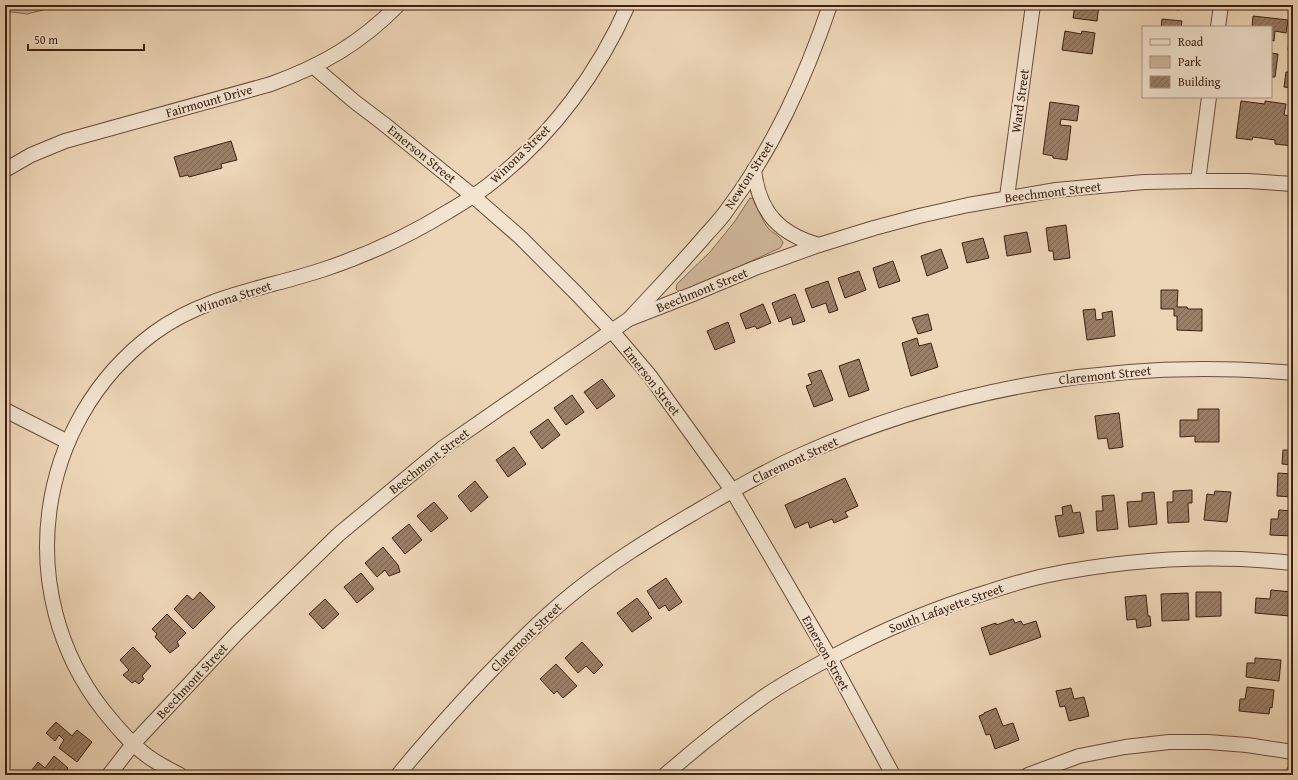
<svg xmlns="http://www.w3.org/2000/svg" width="1298" height="780" viewBox="0 0 1298 780" font-family="'Gentium Book Plus',serif">
<style>
.green{fill:#cfb79b;stroke:#876c56}
.water{fill:url(#water-ripples);stroke:#846853}
.building{fill:url(#building-hatch);stroke:#3f2111}
.lines{fill:none;stroke-linecap:round;stroke-linejoin:round}
.minor-casing{stroke:#6a4e3a;stroke-width:16}
.minor{stroke:#f3e4d0;stroke-width:14}
.labels{text-anchor:middle;dominant-baseline:central;stroke-width:4;stroke-linejoin:round;paint-order:stroke}
.street-label{font-size:13px;fill:#3f2111;stroke:#f3e4d0}
</style>
<defs>
<pattern id="water-ripples" width="26" height="14" patternUnits="userSpaceOnUse"><rect width="26" height="14" fill="#b2987f"/><path d="M2 4q2-2 4 0t4 0M15 11q2-2 4 0t4 0" fill="none" stroke="#927c67"/></pattern>
<pattern id="building-hatch" width="6" height="6" patternUnits="userSpaceOnUse"><rect width="6" height="6" fill="#997f67"/><path d="M-1 1l2-2M0 6l6-6M5 7l2-2" fill="none" stroke="#7e6853"/></pattern>
</defs>
<rect width="100%" height="100%" fill="#edd6b7"/>
<filter id="stains"><feTurbulence type="fractalNoise" baseFrequency=".005" numOctaves="4"/><feColorMatrix values="0 0 0 0 .2 0 0 0 0 .09 0 0 0 0 .02 0 0 0 .5 -.17"/></filter>
<radialGradient id="worn" r=".72"><stop offset=".6" stop-color="#630" stop-opacity="0"/><stop offset="1" stop-color="#630" stop-opacity=".3"/></radialGradient>
<g class="green">
<path d="M 5,5 L 64,5 L 27,14 L 5,11 Z"/>
<path d="M 750,198 L 755,199 C 759,209 761,220 769,229 C 774,234 781,236 783,243 L 780,248 L 686,291 L 678,291 L 676,289 L 677,284 L 710,252 L 723,236 L 735,221 Z"/>
</g>
<path class="water" d="M 5,5 L 48,5 L 28,10 L 5,6 Z"/>
<g class="building">
<path d="M 1075,5 L 1099,5 L 1097,21 L 1073,18 Z"/>
<path d="M 1161,5 L 1179,5 L 1179,10 L 1160,7 Z"/>
<path d="M 1253,16 L 1288,20 L 1286,33 L 1275,31 L 1274,41 L 1271,40 L 1271,27 L 1252,27 Z"/>
<path d="M 1162,19 L 1182,21 L 1181,27 L 1161,27 Z"/>
<path d="M 1065,31 L 1081,34 L 1082,31 L 1095,33 L 1092,54 L 1062,50 Z"/>
<path d="M 1290,35 L 1293,36 L 1293,51 L 1288,50 Z"/>
<path d="M 1271,53 L 1278,54 L 1275,77 L 1271,77 Z"/>
<path d="M 1286,72 L 1293,72 L 1293,88 L 1284,87 Z"/>
<path d="M 1241,101 L 1265,104 L 1265,101 L 1286,104 L 1284,115 L 1293,116 L 1293,146 L 1275,144 L 1275,140 L 1253,137 L 1252,140 L 1236,138 Z"/>
<path d="M 1050,102 L 1079,106 L 1077,121 L 1061,119 L 1060,125 L 1071,126 L 1067,160 L 1053,158 L 1053,156 L 1043,154 Z"/>
<path d="M 231,141 L 237,160 L 221,164 L 222,168 L 189,177 L 188,175 L 180,177 L 174,157 Z"/>
<path d="M 1066,225 L 1070,258 L 1054,260 L 1053,251 L 1049,251 L 1046,228 Z"/>
<path d="M 1027,232 L 1031,252 L 1007,256 L 1004,236 Z"/>
<path d="M 983,238 L 989,258 L 967,263 L 962,243 Z"/>
<path d="M 941,249 L 948,268 L 927,276 L 921,256 Z"/>
<path d="M 893,261 L 900,281 L 879,288 L 873,268 Z"/>
<path d="M 859,271 L 866,290 L 845,298 L 838,278 Z"/>
<path d="M 828,281 L 838,310 L 829,313 L 826,303 L 812,308 L 805,289 Z"/>
<path d="M 1161,290 L 1178,290 L 1177,307 L 1187,307 L 1188,309 L 1202,309 L 1202,331 L 1177,330 L 1177,316 L 1174,316 L 1174,309 L 1161,309 Z"/>
<path d="M 795,294 L 805,321 L 793,325 L 791,317 L 779,322 L 772,303 Z"/>
<path d="M 763,304 L 771,323 L 757,329 L 755,326 L 746,329 L 740,314 Z"/>
<path d="M 1095,309 L 1096,320 L 1103,319 L 1102,313 L 1112,311 L 1115,336 L 1087,340 L 1083,310 Z"/>
<path d="M 928,314 L 932,330 L 918,334 L 912,318 Z"/>
<path d="M 728,322 L 735,342 L 715,350 L 707,331 Z"/>
<path d="M 917,338 L 919,346 L 931,343 L 938,367 L 911,376 L 902,343 Z"/>
<path d="M 859,359 L 869,390 L 849,397 L 839,366 Z"/>
<path d="M 821,370 L 833,400 L 814,407 L 806,386 L 812,384 L 808,374 Z"/>
<path d="M 602,379 L 615,396 L 597,409 L 584,392 Z"/>
<path d="M 572,395 L 584,412 L 566,425 L 554,408 Z"/>
<path d="M 1198,409 L 1219,409 L 1219,442 L 1195,442 L 1195,436 L 1180,437 L 1180,420 L 1198,420 Z"/>
<path d="M 1119,413 L 1123,447 L 1109,449 L 1107,438 L 1098,439 L 1095,416 Z"/>
<path d="M 548,419 L 560,435 L 542,449 L 530,432 Z"/>
<path d="M 1291,442 L 1293,442 L 1293,465 L 1282,464 L 1283,450 L 1290,450 Z"/>
<path d="M 514,447 L 526,464 L 508,477 L 496,460 Z"/>
<path d="M 1278,473 L 1293,474 L 1293,497 L 1277,496 Z"/>
<path d="M 845,478 L 858,506 L 845,512 L 848,517 L 834,523 L 832,519 L 810,528 L 808,522 L 795,528 L 785,505 Z"/>
<path d="M 475,481 L 488,497 L 471,512 L 458,496 Z"/>
<path d="M 1192,490 L 1192,503 L 1188,503 L 1189,522 L 1168,523 L 1167,502 L 1173,502 L 1173,491 Z"/>
<path d="M 1215,491 L 1231,492 L 1227,522 L 1204,520 L 1207,494 L 1214,495 Z"/>
<path d="M 1154,492 L 1157,524 L 1129,527 L 1127,502 L 1142,501 L 1142,493 Z"/>
<path d="M 1114,495 L 1118,529 L 1097,531 L 1096,511 L 1103,511 L 1102,496 Z"/>
<path d="M 434,502 L 448,518 L 431,532 L 417,516 Z"/>
<path d="M 1071,505 L 1073,513 L 1080,512 L 1084,533 L 1059,537 L 1055,516 L 1063,515 L 1062,507 Z"/>
<path d="M 1279,510 L 1293,511 L 1293,536 L 1270,535 L 1271,519 L 1278,519 Z"/>
<path d="M 409,524 L 422,540 L 405,554 L 392,538 Z"/>
<path d="M 383,547 L 398,565 L 400,572 L 389,576 L 385,570 L 377,577 L 365,563 Z"/>
<path d="M 361,573 L 374,589 L 357,603 L 344,587 Z"/>
<path d="M 666,578 L 682,602 L 669,611 L 665,605 L 659,609 L 647,591 Z"/>
<path d="M 1271,590 L 1292,592 L 1290,616 L 1255,613 L 1256,598 L 1270,599 Z"/>
<path d="M 200,592 L 215,607 L 193,629 L 174,609 L 187,595 L 193,600 Z"/>
<path d="M 1196,592 L 1221,592 L 1221,616 L 1196,617 Z"/>
<path d="M 1188,593 L 1189,620 L 1162,621 L 1161,594 Z"/>
<path d="M 1146,595 L 1148,616 L 1150,616 L 1151,626 L 1137,628 L 1136,619 L 1127,620 L 1125,597 Z"/>
<path d="M 637,598 L 649,613 L 648,614 L 652,618 L 632,632 L 617,613 Z"/>
<path d="M 325,599 L 339,614 L 323,629 L 309,614 Z"/>
<path d="M 167,614 L 186,633 L 177,642 L 179,646 L 170,653 L 155,637 L 157,634 L 152,629 Z"/>
<path d="M 1013,619 L 1015,623 L 1021,621 L 1023,625 L 1036,621 L 1041,637 L 990,655 L 981,628 L 996,623 L 996,625 Z"/>
<path d="M 582,642 L 603,665 L 594,674 L 586,666 L 578,673 L 565,658 Z"/>
<path d="M 133,647 L 151,666 L 142,676 L 144,679 L 139,684 L 135,681 L 132,683 L 123,675 L 129,670 L 120,660 Z"/>
<path d="M 1255,658 L 1281,660 L 1279,681 L 1246,677 L 1247,663 L 1255,663 Z"/>
<path d="M 556,664 L 577,686 L 563,698 L 557,691 L 554,694 L 540,679 Z"/>
<path d="M 1247,687 L 1274,690 L 1272,708 L 1270,707 L 1269,714 L 1239,711 L 1240,699 L 1245,699 Z"/>
<path d="M 1071,688 L 1074,699 L 1084,697 L 1089,716 L 1069,721 L 1065,706 L 1060,707 L 1056,691 Z"/>
<path d="M 996,708 L 1003,726 L 1013,723 L 1019,740 L 995,749 L 990,734 L 986,735 L 979,716 L 984,714 L 984,713 Z"/>
<path d="M 56,722 L 72,736 L 77,730 L 92,742 L 77,762 L 59,748 L 64,740 L 59,735 L 55,741 L 46,733 Z"/>
<path d="M 54,756 L 68,768 L 63,775 L 38,775 L 32,770 L 38,762 L 45,768 Z"/>
</g>
<g class="lines">
<defs>
<g id="minor">
<path d="M 1218,27 L 1221,5"/>
<path d="M 314,67 L 355,102 L 384,124 L 473,196 L 520,237 L 578,295 L 611,330 L 650,376 L 732,490 L 830,658 L 893,775"/>
<path d="M 5,170 L 31,155 L 65,141 L 271,84 C 321,66 361,43 398,5"/>
<path d="M 754,170 C 759,212 779,234 819,245"/>
<path d="M 1198,181 L 1209,97"/>
<path d="M 1007,197 L 1033,5"/>
<path d="M 632,316 C 656,290 682,263 705,236 C 713,227 721,219 727,210 C 774,147 805,79 830,5"/>
<path d="M 5,410 L 68,442"/>
<path d="M 109,775 L 133,744 L 237,633 L 339,534 L 444,447 L 629,319 L 693,294 L 755,268 L 819,245 L 874,228 L 919,216 L 968,205 L 1056,190 L 1144,182 L 1198,181 L 1248,181 L 1293,184"/>
<path d="M 180,775 C 169,769 156,763 146,755 C 130,743 116,726 103,710 C 12,593 34,422 154,333 C 204,296 263,289 322,270 C 367,255 409,236 449,211 C 466,201 482,191 496,179 C 553,134 599,71 628,5"/>
<path d="M 398,775 C 425,742 454,710 483,679 C 512,649 540,620 572,594 C 610,563 651,538 692,514 C 728,493 763,472 801,455 C 955,386 1125,358 1293,373"/>
<path d="M 665,775 C 696,748 728,722 762,698 C 785,682 811,668 836,655 C 885,629 935,608 988,592 C 1006,586 1025,580 1044,576 C 1126,559 1210,554 1293,563"/>
<path d="M 1028,775 L 1079,756 L 1125,747 L 1169,742 L 1208,742 L 1247,745 L 1293,752"/>
<path d="M 1292,775 L 1293,773"/>
</g>
</defs>
<use href="#minor" class="minor-casing"/>
<use href="#minor" class="minor"/>
</g>
<g class="labels">
<g class="street-label">
<text transform="translate(209 101) rotate(-16)">Fairmount Drive</text>
<text transform="translate(1020 101) rotate(-82)">Ward Street</text>
<text transform="translate(422 154) rotate(39)">Emerson Street</text>
<text transform="translate(520 154) rotate(-44)">Winona Street</text>
<text transform="translate(749 175) rotate(-57)">Newton Street</text>
<text transform="translate(1053 192) rotate(-7)">Beechmont Street</text>
<text transform="translate(702 290) rotate(-22)">Beechmont Street</text>
<text transform="translate(234 297) rotate(-18)">Winona Street</text>
<text transform="translate(1105 375) rotate(-6)">Claremont Street</text>
<text transform="translate(652 381) rotate(52)">Emerson Street</text>
<text transform="translate(795 460) rotate(-25)">Claremont Street</text>
<text transform="translate(429 461) rotate(-38)">Beechmont Street</text>
<text transform="translate(946 608) rotate(-20)">South Lafayette Street</text>
<text transform="translate(526 637) rotate(-44)">Claremont Street</text>
<text transform="translate(826 653) rotate(61)">Emerson Street</text>
<text transform="translate(192 681) rotate(-47)">Beechmont Street</text>
</g>
</g>
<rect width="1298" height="780" fill="none" stroke="#edd6b7" stroke-width="20"/>
<rect x="6" y="6" width="1286" height="768" fill="none" stroke="#3f2111" stroke-width="2"/>
<rect x="10" y="10" width="1278" height="760" fill="none" stroke="#3f2111"/>
<rect x="1142" y="26" width="130" height="72" fill="#f3e4d0" stroke="#ab9684"/>
<rect x="1150" y="39" width="20" height="6" fill="#f3e4d0" stroke="#ab9684"/>
<text x="1178" y="46" font-size="12" fill="#3f2111">Road</text>
<rect x="1150" y="56" width="20" height="12" fill="#cfb79b" stroke="#ab9684"/>
<text x="1178" y="66" font-size="12" fill="#3f2111">Park</text>
<rect x="1150" y="76" width="20" height="12" fill="url(#building-hatch)" stroke="#ab9684"/>
<text x="1178" y="86" font-size="12" fill="#3f2111">Building</text>
<path d="M28 44v6h116v-6" fill="none" stroke="#3f2111" stroke-width="2"/>
<text x="34" y="44" font-size="12" fill="#3f2111" stroke="#f3e4d0" stroke-width="3" paint-order="stroke">50 m</text>
<rect width="100%" height="100%" filter="url(#stains)"/>
<rect width="100%" height="100%" fill="url(#worn)"/>
</svg>
